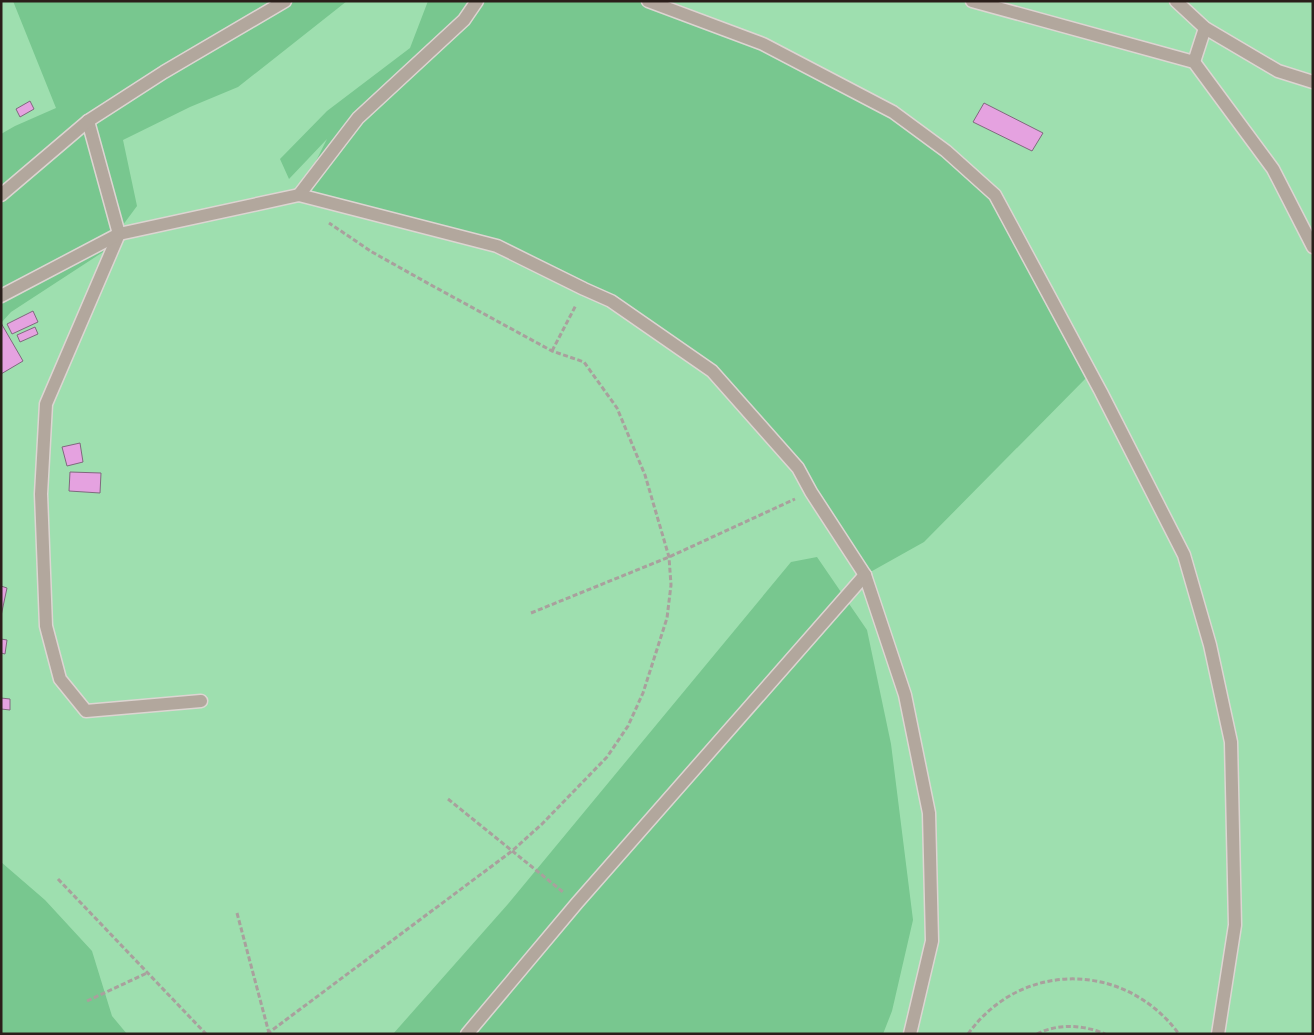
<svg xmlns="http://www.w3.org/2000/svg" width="1314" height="1035" viewBox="0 0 1314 1035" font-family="'Noto Sans',sans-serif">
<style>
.green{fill:#9edfaf}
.forest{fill:#78c78f}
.building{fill:#e5a2e0;stroke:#80697e}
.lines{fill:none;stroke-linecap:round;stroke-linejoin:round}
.lane-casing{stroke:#ddd5d2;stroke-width:15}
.path{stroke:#a9a09d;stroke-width:3;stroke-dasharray:5 2.5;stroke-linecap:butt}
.lane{stroke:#b2a79d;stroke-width:12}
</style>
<rect width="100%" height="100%" fill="#fff8f5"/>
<rect class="green" x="1" y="1" width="1312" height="1033"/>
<g class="forest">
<path d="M 13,1 L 347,1 L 238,87 L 190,107 L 123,140 L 137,206 L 103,252 L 11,312 L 1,323 L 1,134 L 15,126 L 56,108 Z"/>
<path d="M 428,1 L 648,1 L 763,44 L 893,112 L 995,195 L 1091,373 L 924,542 L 865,575 L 798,468 L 712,371 L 584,289 L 497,246 L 299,195 L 327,139 L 289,179 L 280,159 L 327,111 L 410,48 Z"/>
<path d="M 817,557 L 867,630 L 891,744 L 913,920 L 892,1011 L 883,1034 L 393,1034 L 508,904 L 791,562 Z"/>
<path d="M 1,862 L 45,900 L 92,951 L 112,1016 L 127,1034 L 1,1034 Z"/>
</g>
<g class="building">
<path d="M 30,101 L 34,109 L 20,117 L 16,109 Z"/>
<path d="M 984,103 L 1043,133 L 1032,151 L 973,122 Z"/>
<path d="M 33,311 L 38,322 L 12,334 L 7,324 Z"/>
<path d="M 1,323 L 23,361 L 1,374 Z"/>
<path d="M 35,327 L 38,334 L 20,342 L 17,335 Z"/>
<path d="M 80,443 L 83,462 L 67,466 L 62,447 Z"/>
<path d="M 70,472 L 101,473 L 100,493 L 69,491 Z"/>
<path d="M 1,586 L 7,588 L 1,616 Z"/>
<path d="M 1,639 L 7,640 L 5,654 L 1,653 Z"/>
<path d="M 1,698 L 10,699 L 10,710 L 1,709 Z"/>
</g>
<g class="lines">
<defs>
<g id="lane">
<path d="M 648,1 L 763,44 L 893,112 L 946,151 L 995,195 L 1101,392 L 1184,555 L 1210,645 L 1231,742 L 1235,925 L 1218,1034"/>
<path d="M 972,1 L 1194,62 L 1273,169 L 1313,247"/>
<path d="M 1176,1 L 1205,28 L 1278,71 L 1313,82"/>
<path d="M 1194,62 L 1205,28"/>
<path d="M 88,121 L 119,234 L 46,404 L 41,494 L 46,626 L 60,679 L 86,711 L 201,701"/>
<path d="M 1,195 L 88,121 L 164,72 L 285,1"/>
<path d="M 299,195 L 358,118 L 464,20 L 477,1"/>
<path d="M 1,296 L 119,234 L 299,195 L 497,246 L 584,289 L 611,301 L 712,371 L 798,468 L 811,492 L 865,575 L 905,695 L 929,813 L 932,941 L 910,1034"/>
<path d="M 467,1034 L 577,903 L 865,575"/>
</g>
</defs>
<use href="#lane" class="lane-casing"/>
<g class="path">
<path d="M 552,351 L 576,305"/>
<path d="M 531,613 L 669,557 L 795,499"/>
<path d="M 448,799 L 563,892"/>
<path d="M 58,879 L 206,1034"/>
<path d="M 237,913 L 269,1033"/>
<path d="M 87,1001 L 147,973"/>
<path d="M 267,1034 L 512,851 L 542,824 L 607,757 L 628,726 L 643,693 L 667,618 L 671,585 L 669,557 L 645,475 L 617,408 L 584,362 L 552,351 L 431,285 L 372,252 L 329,223"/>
<path d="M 968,1034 C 1021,960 1125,961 1179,1034"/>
<path d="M 1037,1034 C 1058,1023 1084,1025 1105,1034"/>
</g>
<use href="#lane" class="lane"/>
</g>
<rect width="1314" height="1035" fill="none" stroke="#2b1e1a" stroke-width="5"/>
</svg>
